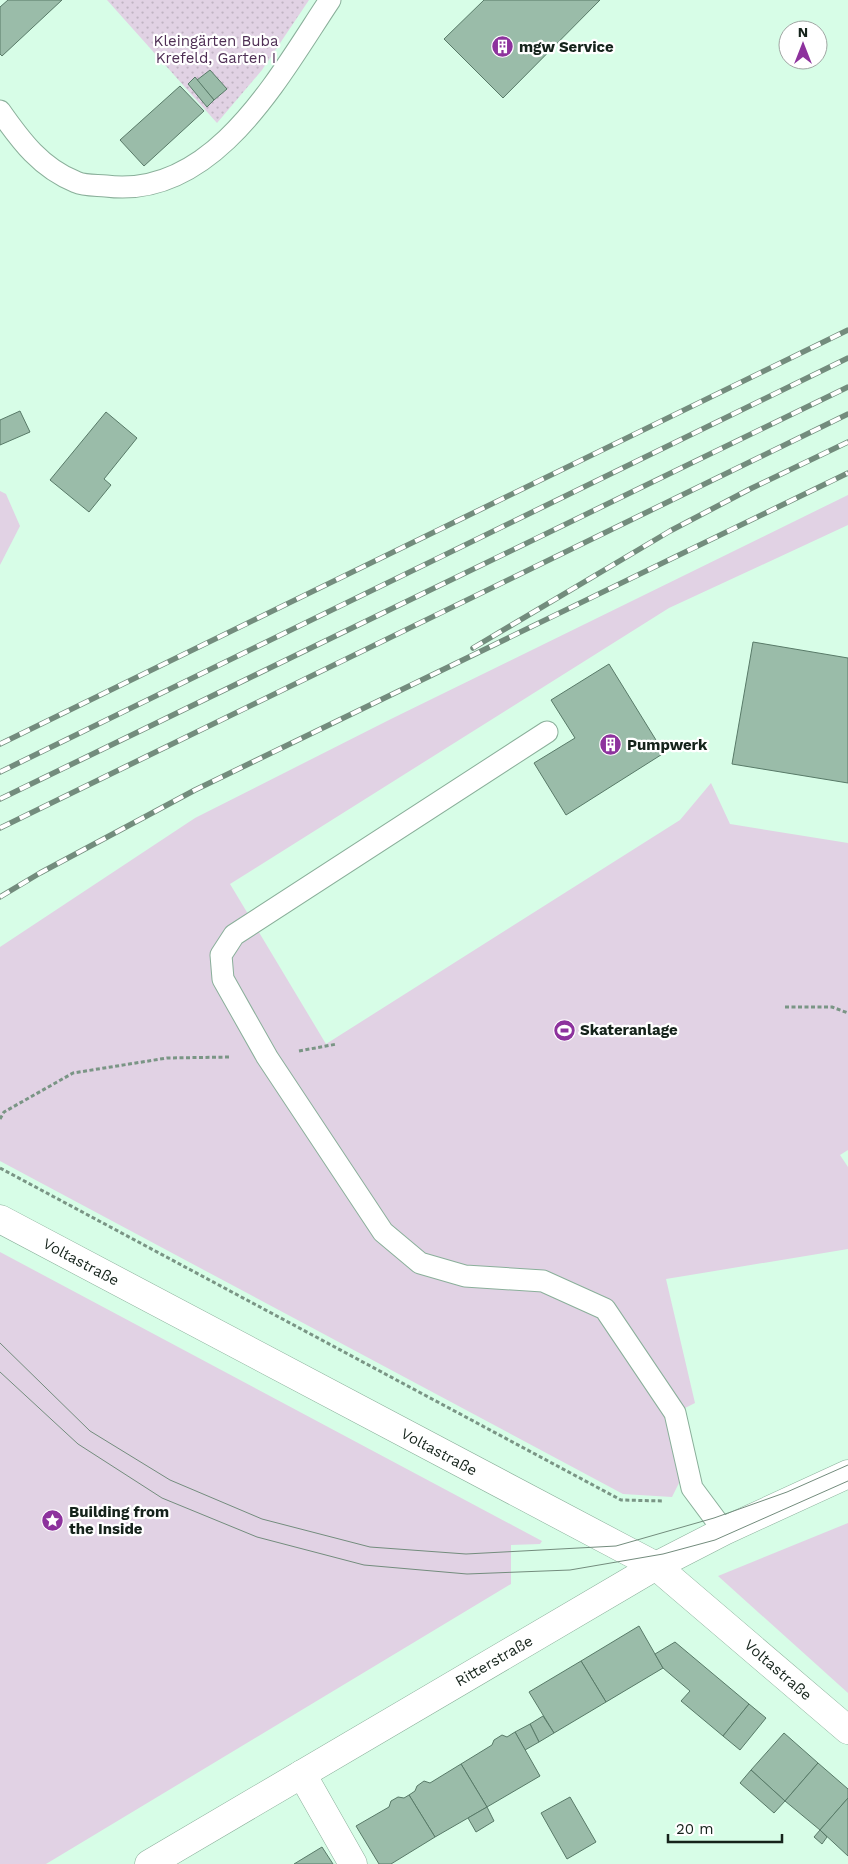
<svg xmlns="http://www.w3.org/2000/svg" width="848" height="1864" viewBox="0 0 848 1864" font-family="'Work Sans',sans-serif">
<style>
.green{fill:#e1d2e4}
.garden{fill:url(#garden-dots)}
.building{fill:#9abca9;stroke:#587a68}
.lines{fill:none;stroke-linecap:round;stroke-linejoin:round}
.service-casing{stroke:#8aaf9a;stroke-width:23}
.minor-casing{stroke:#8aaf9a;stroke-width:29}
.secondary-casing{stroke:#8aaf9a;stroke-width:29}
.path{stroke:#7a9585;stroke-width:3;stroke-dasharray:4 2.5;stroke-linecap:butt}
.service{stroke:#fff;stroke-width:21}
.minor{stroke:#fff;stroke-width:28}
.secondary{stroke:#fff;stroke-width:28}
.tram{stroke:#738c7d;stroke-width:1}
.rail-casing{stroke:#738c7d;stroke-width:5.5}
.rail{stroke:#fff;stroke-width:4;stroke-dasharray:11;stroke-linecap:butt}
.labels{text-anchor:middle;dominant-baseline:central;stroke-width:4.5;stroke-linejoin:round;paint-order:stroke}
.park-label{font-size:15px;fill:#4f2f55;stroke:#fff}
.poi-label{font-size:15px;font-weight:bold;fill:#15231b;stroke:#fff;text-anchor:start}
.street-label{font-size:15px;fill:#15231b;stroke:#fff}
</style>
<defs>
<pattern id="garden-dots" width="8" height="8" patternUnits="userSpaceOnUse" patternTransform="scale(1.25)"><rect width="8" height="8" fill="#e1d2e4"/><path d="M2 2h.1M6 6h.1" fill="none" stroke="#c0b4c3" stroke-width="1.8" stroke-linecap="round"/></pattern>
</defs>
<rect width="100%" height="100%" fill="#d7fde7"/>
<g class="green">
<path d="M 0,491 L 6,494 L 20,526 L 0,565 Z"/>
<path d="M 848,495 L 848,525 L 669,608 L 230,884 L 326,1044 L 680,820 L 711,783 L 730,824 L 848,843 L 848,1150 L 840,1155 L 848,1167 L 848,1249 L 666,1279 L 695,1403 L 675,1413 L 680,1481 L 672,1497 L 623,1494 L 0,1161 L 0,947 L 195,818 L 391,719 Z"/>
<path d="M 0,1252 L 542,1541 L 540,1544 L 511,1545 L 511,1584 L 46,1864 L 0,1864 Z"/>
<path d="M 848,1523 L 848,1693 L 718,1576 Z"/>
</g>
<path class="garden" d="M 107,0 L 309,0 L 262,70 L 217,123 Z"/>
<g class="building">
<path d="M 8,0 L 62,0 L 2,56 L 0,54 L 0,7 Z"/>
<path d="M 484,0 L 600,0 L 503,98 L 444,39 Z"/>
<path d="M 210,70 L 227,89 L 214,100 L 197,80 Z"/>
<path d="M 195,77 L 214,100 L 207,107 L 188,84 Z"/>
<path d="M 180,86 L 204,111 L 144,166 L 120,140 Z"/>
<path d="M 20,411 L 30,432 L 0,445 L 0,420 Z"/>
<path d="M 106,412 L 137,438 L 104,479 L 111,485 L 89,512 L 50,480 Z"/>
<path d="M 753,642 L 848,658 L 848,783 L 732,764 Z"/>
<path d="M 609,664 L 664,753 L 566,815 L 534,763 L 575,738 L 551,700 Z"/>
<path d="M 639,1626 L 663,1668 L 606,1702 L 581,1661 Z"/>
<path d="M 675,1642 L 749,1704 L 723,1736 L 681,1701 L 690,1691 L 663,1668 L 655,1654 Z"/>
<path d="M 581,1661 L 606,1702 L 554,1733 L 529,1692 Z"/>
<path d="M 749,1704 L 766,1718 L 740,1750 L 723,1736 Z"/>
<path d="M 543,1716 L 554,1733 L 539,1742 L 530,1724 Z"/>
<path d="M 530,1724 L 539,1742 L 525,1750 L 515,1732 Z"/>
<path d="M 515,1732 L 540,1776 L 487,1807 L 461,1764 L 492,1745 L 494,1740 L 502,1735 L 507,1737 Z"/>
<path d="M 784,1733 L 818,1763 L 785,1801 L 751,1770 Z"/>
<path d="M 818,1763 L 848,1789 L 848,1798 L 820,1830 L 785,1801 Z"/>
<path d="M 461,1764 L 487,1807 L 435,1837 L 409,1795 L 415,1791 L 417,1786 L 424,1781 L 430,1783 Z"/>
<path d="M 751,1770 L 785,1801 L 774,1813 L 740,1783 Z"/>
<path d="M 409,1795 L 435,1837 L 391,1864 L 379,1864 L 356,1826 L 389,1807 L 391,1801 L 398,1797 L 404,1798 Z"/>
<path d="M 570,1797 L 596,1842 L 567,1859 L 541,1813 Z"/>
<path d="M 848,1798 L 848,1856 L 820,1830 Z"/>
<path d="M 487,1807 L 494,1821 L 476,1832 L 468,1818 Z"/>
<path d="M 820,1830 L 827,1837 L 822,1844 L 814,1837 Z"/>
<path d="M 322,1847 L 333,1864 L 294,1864 Z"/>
</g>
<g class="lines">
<defs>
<g id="service">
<path d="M 0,111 C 21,141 41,168 76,182 C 85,186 97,185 106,186 C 214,200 279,76 330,0"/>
<path d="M 547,732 L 234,935 L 221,955 L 223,979 L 267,1057 L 383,1232 L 420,1263 L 465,1276 L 543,1281 L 605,1309 L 675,1413 L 692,1488 L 724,1531"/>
</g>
<g id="minor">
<path d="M 0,1219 L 656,1566 L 848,1730"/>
<path d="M 302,1774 L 353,1864"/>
</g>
<path id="secondary" d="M 149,1864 L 656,1566 L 724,1531 L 848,1474"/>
</defs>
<use href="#service" class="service-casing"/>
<use href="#minor" class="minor-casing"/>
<use href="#secondary" class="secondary-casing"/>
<g class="path">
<path d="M 785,1007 L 832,1007 L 848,1013"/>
<path d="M 299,1051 L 337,1044"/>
<path d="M 0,1119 L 4,1112 L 73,1073 L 167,1058 L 231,1057"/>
<path d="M 0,1168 L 621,1500 L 664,1501"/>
</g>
<use href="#service" class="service"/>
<use href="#minor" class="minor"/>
<use href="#secondary" class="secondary"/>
<g class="tram">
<path d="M 0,1343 L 90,1431 L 170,1480 L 262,1519 L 370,1547 L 466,1554 L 616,1546 L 714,1518 L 787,1492 L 848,1465"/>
<path d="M 0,1372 L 78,1444 L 162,1498 L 257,1537 L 364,1565 L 467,1574 L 570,1570 L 663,1554 L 715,1540 L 848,1481"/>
</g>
<defs>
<g id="rail">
<path d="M 473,648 L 670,531 L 750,489 L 848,442"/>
<path d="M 0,744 L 848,330"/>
<path d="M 0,772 L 848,358"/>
<path d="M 0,799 L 848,387"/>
<path d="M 0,828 L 848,414"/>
<path d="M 0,897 L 40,873 L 195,790 L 848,473"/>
</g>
</defs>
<use href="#rail" class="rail-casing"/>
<use href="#rail" class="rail"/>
</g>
<defs>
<symbol id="building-disc" viewBox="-11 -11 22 22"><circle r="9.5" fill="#8d329d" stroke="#fff"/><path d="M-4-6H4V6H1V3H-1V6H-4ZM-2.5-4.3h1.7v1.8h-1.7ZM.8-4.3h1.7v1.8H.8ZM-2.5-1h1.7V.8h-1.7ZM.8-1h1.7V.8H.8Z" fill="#fff"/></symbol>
<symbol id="stadium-disc" viewBox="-11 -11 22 22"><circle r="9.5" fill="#8d329d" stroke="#fff"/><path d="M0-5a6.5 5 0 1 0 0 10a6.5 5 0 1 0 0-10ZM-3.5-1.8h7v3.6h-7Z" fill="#fff"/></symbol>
<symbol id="sight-disc" viewBox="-11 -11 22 22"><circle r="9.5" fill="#8d329d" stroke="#fff"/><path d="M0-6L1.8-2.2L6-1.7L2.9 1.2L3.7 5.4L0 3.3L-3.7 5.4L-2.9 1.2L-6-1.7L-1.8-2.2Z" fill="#fff"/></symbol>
</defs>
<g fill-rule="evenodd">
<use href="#building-disc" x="490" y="34" width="25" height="25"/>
<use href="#building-disc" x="598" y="732" width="25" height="25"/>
<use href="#stadium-disc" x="552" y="1018" width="25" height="25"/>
<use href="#sight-disc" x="40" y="1508" width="25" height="25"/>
</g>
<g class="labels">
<g class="park-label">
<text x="216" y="41">Kleingärten Buba<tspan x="216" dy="17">Krefeld, Garten I</tspan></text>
</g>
<g class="poi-label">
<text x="519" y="47">mgw Service</text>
<text x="627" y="745">Pumpwerk</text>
<text x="580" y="1030">Skateranlage</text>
<text x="69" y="1512">Building from<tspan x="69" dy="17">the Inside</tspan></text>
</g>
<g class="street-label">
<text transform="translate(81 1262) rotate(28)">Voltastraße</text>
<text transform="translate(439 1452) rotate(28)">Voltastraße</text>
<text transform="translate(494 1661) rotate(-30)">Ritterstraße</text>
<text transform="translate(778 1670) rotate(41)">Voltastraße</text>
</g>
</g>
<g transform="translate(803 45)"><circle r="24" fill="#ffffff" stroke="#a1a7a4"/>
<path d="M0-4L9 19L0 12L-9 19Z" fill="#8d329d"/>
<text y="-8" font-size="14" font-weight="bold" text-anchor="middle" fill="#15231b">N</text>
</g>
<path d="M668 1834v8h114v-8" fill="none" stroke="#15231b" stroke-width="2.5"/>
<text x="676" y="1834" font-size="15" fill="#15231b" stroke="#ffffff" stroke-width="4" paint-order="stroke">20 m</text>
</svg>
